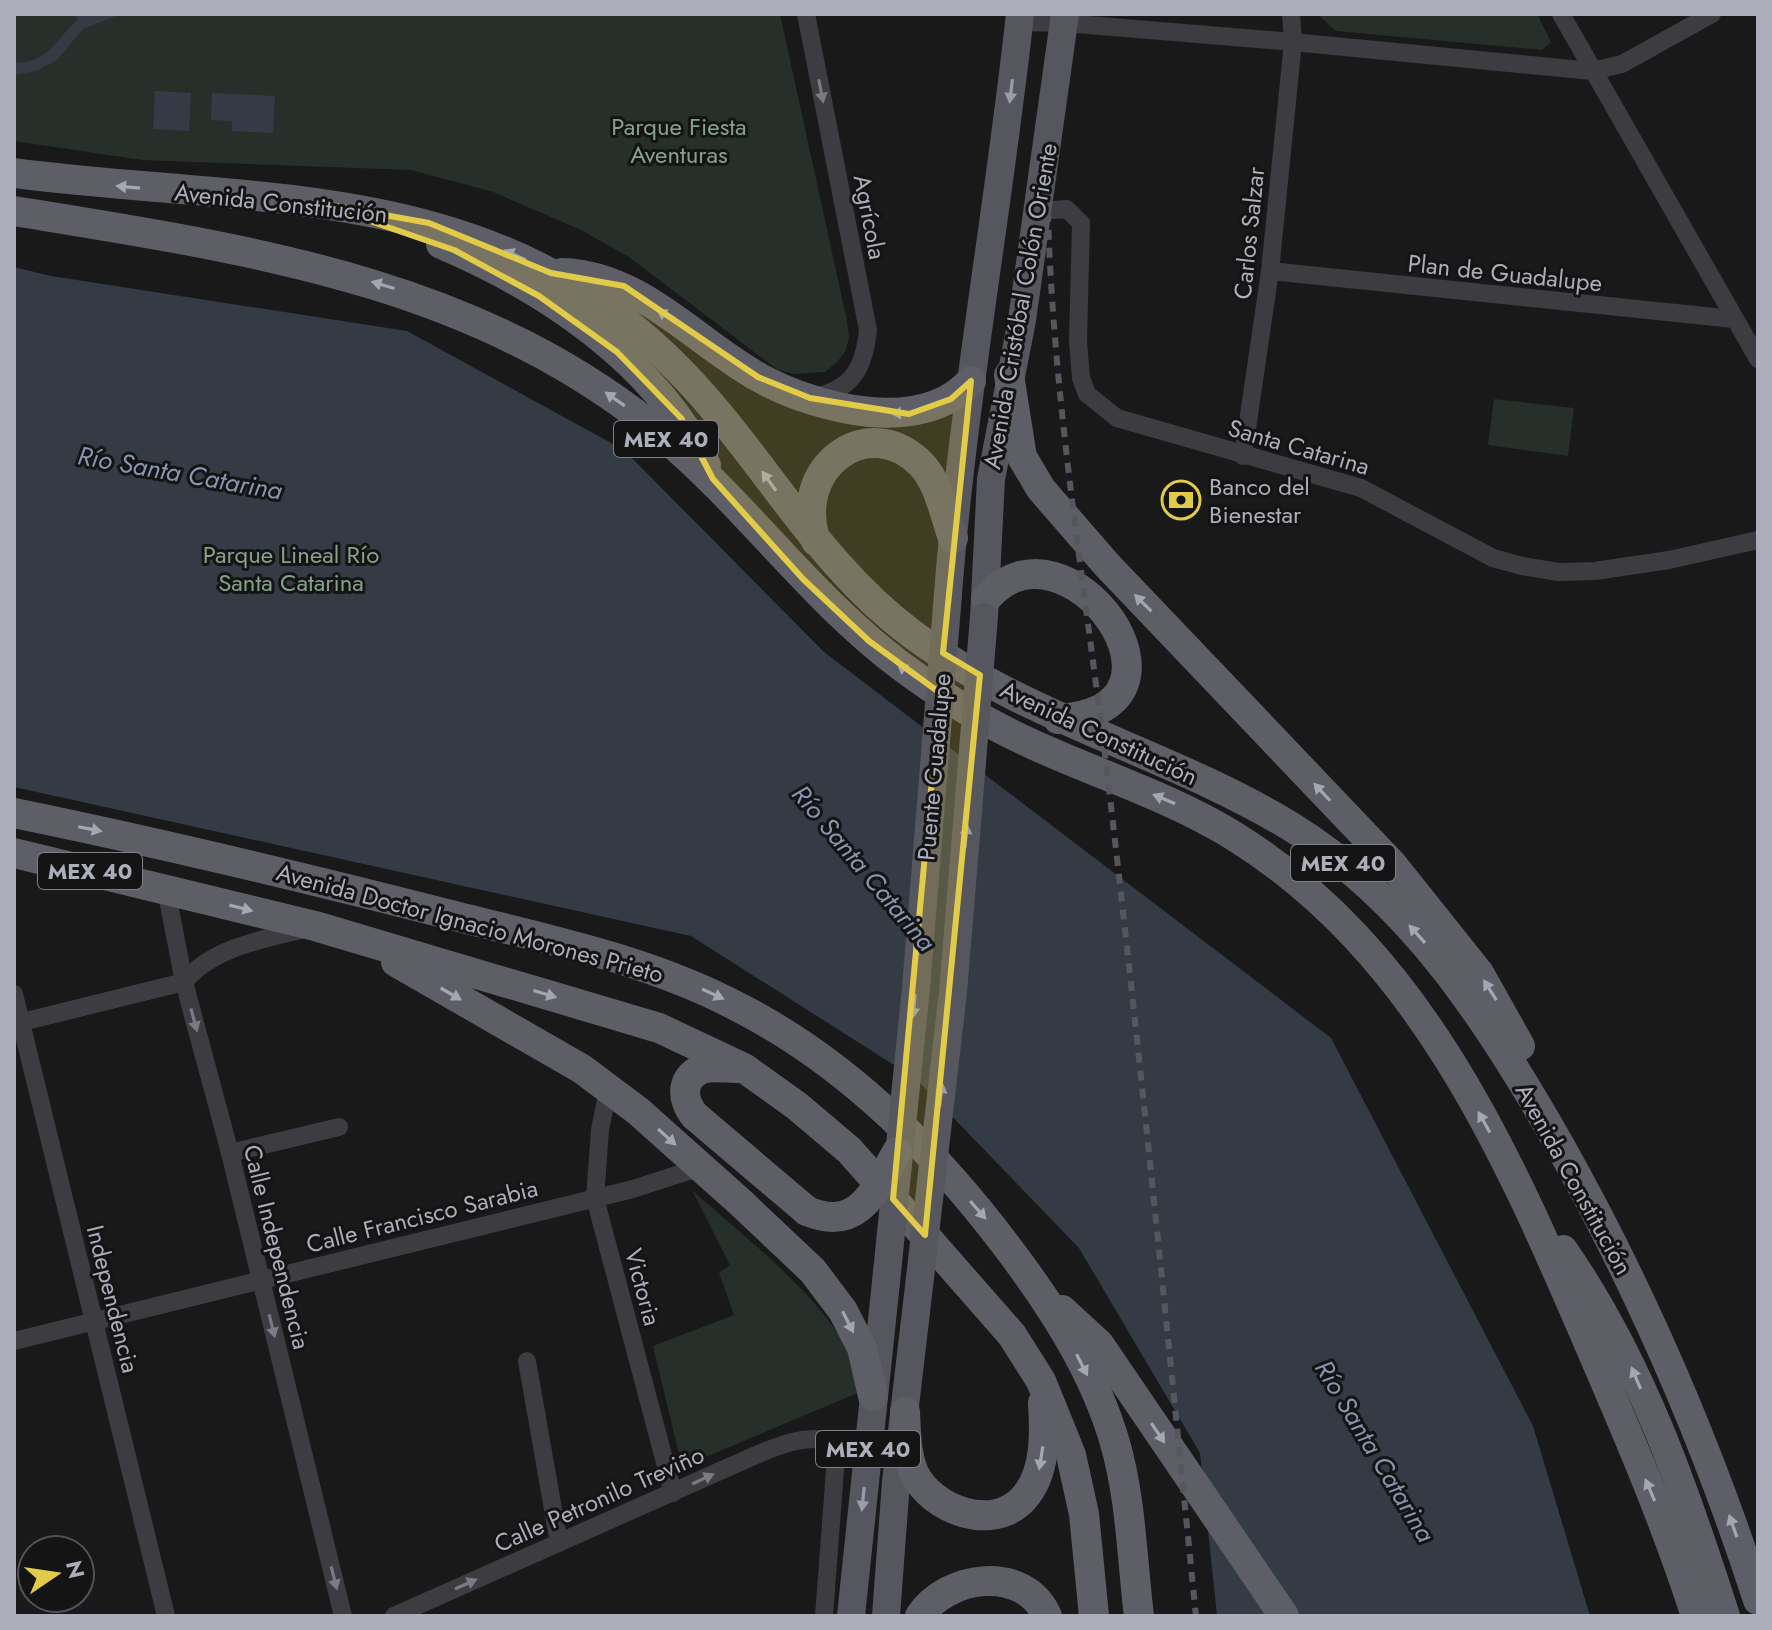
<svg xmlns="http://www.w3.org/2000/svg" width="1772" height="1630" viewBox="0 0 1772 1630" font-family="Jost,sans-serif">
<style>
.green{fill:#272f2a}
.water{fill:#353b44}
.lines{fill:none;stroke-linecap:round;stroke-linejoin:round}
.minor{stroke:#3c3c41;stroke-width:18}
.primary{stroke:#56565e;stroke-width:28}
.trunk{stroke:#5e5e67;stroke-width:30}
.rail{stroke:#56575e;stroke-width:6;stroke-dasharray:10 8;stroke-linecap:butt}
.primary-bridge{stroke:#56565e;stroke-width:28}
.trunk-bridge{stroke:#5e5e67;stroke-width:30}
.oneway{fill:#7a7b83}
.oneway2{fill:#9b9ca7}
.oneway3{fill:#a4a6b1}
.marked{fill:#e2cb49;fill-opacity:0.2;stroke:#e2cb49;stroke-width:6;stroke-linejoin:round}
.labels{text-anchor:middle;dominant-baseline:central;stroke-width:6;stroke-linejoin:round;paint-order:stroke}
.shield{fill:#141415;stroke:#7e8088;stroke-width:2}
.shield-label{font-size:22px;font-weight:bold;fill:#acaeb9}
.park-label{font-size:24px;fill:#85a28c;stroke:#141415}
.street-label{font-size:24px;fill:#acaeb9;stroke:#141415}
.poi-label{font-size:24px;fill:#acaeb9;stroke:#141415;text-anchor:start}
.water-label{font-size:26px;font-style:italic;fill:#8795b0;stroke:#141415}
</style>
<rect width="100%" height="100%" fill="#19191a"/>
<g class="green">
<path d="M 14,14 L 780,14 L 847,321 L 849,338 L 845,352 L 837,362 L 825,372 L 794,374 L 778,370 L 629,257 L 581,230 L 493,192 L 411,170 L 142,160 L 14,141 Z"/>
<path d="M 1317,14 L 1537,14 L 1551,42 L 1542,50 L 1336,31 Z"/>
<path d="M 1494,399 L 1574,408 L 1568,456 L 1488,445 Z"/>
<path d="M 692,1190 C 741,1235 860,1323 860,1392 L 682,1467 L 653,1346 L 734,1315 L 719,1273 L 730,1265 Z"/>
</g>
<g class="water">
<path d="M 77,14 L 121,14 L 83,29 L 57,60 L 36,71 L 14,75 L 14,63 C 49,63 55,40 78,19 L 74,16 Z"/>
<path d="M 155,91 L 191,93 L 189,131 L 153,129 Z"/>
<path d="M 212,93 L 275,96 L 273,133 L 232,131 L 232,121 L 211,120 Z"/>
<path d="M 14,267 L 51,276 L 407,331 L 624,450 L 824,652 L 1331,1038 L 1533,1426 L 1590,1616 L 1217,1616 L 1200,1453 L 1079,1248 L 916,1079 L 691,936 L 14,787 Z"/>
</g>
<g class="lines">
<g class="minor">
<path d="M 806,14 L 868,330 C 864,369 852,390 811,398"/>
<path d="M 1561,14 L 1758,359"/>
<path d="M 1020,22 L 1064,23 L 1293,42 L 1592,71 L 1622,64 L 1712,14"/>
<path d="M 1039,211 L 1067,209 L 1081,223 L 1078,341 L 1081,378 L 1087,394 L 1117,418 L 1361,488 L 1493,558 L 1522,566 L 1559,572 L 1595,571 L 1669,560 L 1758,540"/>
<path d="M 1270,271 L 1734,319"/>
<path d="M 1243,456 L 1270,271 L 1293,42 L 1291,14"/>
<path d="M 166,889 L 184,982 L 230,1153 L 343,1616"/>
<path d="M 14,994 L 166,1616"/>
<path d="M 14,1024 L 184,982 C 212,948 263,939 305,929"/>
<path d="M 608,1090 L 600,1130 L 595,1198 L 673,1493"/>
<path d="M 230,1153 L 339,1127"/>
<path d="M 14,1341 L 633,1189 L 701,1167"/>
<path d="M 527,1361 L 559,1543"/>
<path d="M 394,1616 L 756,1455 C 780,1445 801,1436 827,1440 L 836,1457 L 824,1616"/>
</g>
<g class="primary">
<path d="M 948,594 C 963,399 999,208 1020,14"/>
<path d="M 984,617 L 991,479 L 1022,320 L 1065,14"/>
<path d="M 851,1616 L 886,1282"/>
<path d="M 886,1616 L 896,1482 L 916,1312"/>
</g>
<g class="trunk">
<path d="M 14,173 C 260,205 492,178 681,372 C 763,456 816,563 912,634 C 1028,720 1170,753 1290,826 C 1412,901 1491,1024 1560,1146 C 1641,1290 1707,1443 1758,1600"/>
<path d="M 14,211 C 247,249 480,281 667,439 C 750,510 813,600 901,666 C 942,697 986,723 1032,744 C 1099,775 1171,797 1234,836 C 1419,951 1506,1151 1589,1344 C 1628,1434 1666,1523 1696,1616"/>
<path d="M 441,244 C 545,288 655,361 706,465"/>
<path d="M 562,273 C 640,275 695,342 760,378 C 817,409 921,436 971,381"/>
<path d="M 1009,375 L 1022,457 L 1041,489 L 1107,565 L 1392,864 L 1479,973 L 1520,1046"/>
<path d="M 816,541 C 791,469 867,410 921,464 C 939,483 944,513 953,538"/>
<path d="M 986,599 C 1065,504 1215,710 1058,719"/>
<path d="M 14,813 C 161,843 306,878 451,915 C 549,940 650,960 740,1008 C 847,1063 933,1149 1005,1244 C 1050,1303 1094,1370 1115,1443 C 1131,1498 1132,1559 1139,1616"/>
<path d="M 14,853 L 315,926 L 659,1028 L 744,1068 L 797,1106 L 849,1150 L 898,1205 L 1012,1335 L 1041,1381 L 1071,1455 L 1084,1514 L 1094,1616"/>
<path d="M 396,962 L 582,1069 L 638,1111 L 740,1202 L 813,1271 L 843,1311 L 862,1348 L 873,1396"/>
<path d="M 739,1068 C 728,1068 716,1066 705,1068 C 680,1075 681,1100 695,1116 L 807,1211"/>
<path d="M 1563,1250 C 1640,1361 1684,1488 1725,1616"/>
<path d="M 1062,1310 L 1099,1344 L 1284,1616"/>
<path d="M 905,1412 C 906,1432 906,1455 914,1473 C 932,1510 993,1533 1024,1498 C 1046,1473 1045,1434 1043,1403"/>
<path d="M 920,1616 C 947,1575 1024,1564 1047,1616"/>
</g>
<path class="rail" d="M 1054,14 C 1030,261 1075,510 1105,755 C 1139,1042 1167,1329 1196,1616"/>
<g class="primary-bridge">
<path d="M 886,1282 L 916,988 L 948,594"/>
<path d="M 916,1312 L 953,992 L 984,617"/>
</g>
<path class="trunk-bridge" d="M 807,1211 C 859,1233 875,1190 897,1152"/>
</g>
<defs><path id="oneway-solid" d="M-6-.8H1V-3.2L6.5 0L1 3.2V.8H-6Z" transform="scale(2)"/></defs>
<g class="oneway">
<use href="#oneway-solid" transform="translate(821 91) rotate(79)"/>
<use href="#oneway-solid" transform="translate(194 1020) rotate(75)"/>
<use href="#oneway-solid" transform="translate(272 1326) rotate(76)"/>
<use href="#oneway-solid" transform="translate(703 1479) rotate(-25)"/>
<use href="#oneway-solid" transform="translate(334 1578) rotate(76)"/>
<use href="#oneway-solid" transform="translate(466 1584) rotate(-24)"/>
</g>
<g class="oneway2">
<use href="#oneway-solid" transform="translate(1011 91) rotate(97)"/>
<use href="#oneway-solid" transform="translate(966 836) rotate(-85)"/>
<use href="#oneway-solid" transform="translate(914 1006) rotate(96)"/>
<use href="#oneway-solid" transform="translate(941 1095) rotate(-83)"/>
<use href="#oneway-solid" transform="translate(863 1499) rotate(96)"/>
</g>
<g class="oneway3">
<use href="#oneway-solid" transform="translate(128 187) rotate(-175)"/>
<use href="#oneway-solid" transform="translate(515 255) rotate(-155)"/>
<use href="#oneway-solid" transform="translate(383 285) rotate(-163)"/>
<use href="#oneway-solid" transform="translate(667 316) rotate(-146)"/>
<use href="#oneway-solid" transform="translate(615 399) rotate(-145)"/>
<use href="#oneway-solid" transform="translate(903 413) rotate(178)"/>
<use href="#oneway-solid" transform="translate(769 481) rotate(-126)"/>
<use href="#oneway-solid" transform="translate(1143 603) rotate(-135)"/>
<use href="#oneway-solid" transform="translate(907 671) rotate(-144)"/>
<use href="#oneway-solid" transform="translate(1322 792) rotate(-133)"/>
<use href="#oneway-solid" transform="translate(1164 799) rotate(-157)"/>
<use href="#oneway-solid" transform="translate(90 829) rotate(11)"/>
<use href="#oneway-solid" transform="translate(241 908) rotate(14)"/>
<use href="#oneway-solid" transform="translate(1417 934) rotate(-132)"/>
<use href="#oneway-solid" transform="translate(1490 990) rotate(-122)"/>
<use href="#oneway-solid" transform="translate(451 994) rotate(30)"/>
<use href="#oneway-solid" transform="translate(545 994) rotate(17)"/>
<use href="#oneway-solid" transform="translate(713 994) rotate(25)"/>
<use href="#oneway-solid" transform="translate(1484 1122) rotate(-119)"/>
<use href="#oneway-solid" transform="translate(667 1137) rotate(42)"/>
<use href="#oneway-solid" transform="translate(978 1210) rotate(49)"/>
<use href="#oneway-solid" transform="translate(848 1322) rotate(63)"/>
<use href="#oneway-solid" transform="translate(1082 1365) rotate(63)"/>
<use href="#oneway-solid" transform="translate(1636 1378) rotate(-113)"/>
<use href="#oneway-solid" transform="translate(1158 1433) rotate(56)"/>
<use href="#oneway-solid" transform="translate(1041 1458) rotate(99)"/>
<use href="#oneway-solid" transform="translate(1650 1490) rotate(-113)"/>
<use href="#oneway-solid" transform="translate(1733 1526) rotate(-109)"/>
</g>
<path class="marked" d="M 318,203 L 429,223 L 551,273 L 624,286 L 758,377 L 810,398 L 909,414 L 951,399 L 971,381 L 943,653 L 980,675 L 925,1235 L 893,1199 L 940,693 L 869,641 L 803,579 L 713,479 L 681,418 L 617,352 L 539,296 L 454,250 Z"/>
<defs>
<symbol id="bank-ring" viewBox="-11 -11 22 22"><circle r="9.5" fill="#141415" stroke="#e2cb49" stroke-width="1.5"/><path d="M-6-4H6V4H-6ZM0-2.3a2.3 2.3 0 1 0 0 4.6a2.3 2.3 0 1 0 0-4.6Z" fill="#e2cb49"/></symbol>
</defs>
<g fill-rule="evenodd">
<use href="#bank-ring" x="1159" y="478" width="44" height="44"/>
</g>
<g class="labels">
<g class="shield">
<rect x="614" y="421" width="104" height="36" rx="6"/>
<rect x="1291" y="845" width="104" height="36" rx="6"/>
<rect x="38" y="853" width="104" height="36" rx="6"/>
<rect x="816" y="1431" width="104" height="36" rx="6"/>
</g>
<g class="shield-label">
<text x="666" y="439">MEX 40</text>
<text x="1343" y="863">MEX 40</text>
<text x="90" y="871">MEX 40</text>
<text x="868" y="1449">MEX 40</text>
</g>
<g class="park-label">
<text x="679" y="126">Parque Fiesta<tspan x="679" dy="28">Aventuras</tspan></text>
<text x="291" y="554">Parque Lineal Río<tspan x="291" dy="28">Santa Catarina</tspan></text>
</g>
<g class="street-label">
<text transform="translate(281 203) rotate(6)">Avenida Constitución</text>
<text transform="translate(870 217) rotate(79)">Agrícola</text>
<text transform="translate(1249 233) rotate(-84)">Carlos Salzar</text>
<text transform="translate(1505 273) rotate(6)">Plan de Guadalupe</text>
<text transform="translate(1020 306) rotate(-80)">Avenida Cristóbal Colón Oriente</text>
<text transform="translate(1299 447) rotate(16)">Santa Catarina</text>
<text transform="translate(1099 733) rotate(25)">Avenida Constitución</text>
<text transform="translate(934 767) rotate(-85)">Puente Guadalupe</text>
<text transform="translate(470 923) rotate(15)">Avenida Doctor Ignacio Morones Prieto</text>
<text transform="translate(1574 1179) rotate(61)">Avenida Constitución</text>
<text transform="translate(422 1216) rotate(-14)">Calle Francisco Sarabia</text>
<text transform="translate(277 1247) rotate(76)">Calle Independencia</text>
<text transform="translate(643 1287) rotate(75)">Victoria</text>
<text transform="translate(113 1299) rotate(76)">Independencia</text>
<text transform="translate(599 1499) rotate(-24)">Calle Petronilo Treviño</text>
</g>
<g class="poi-label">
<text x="1209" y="486">Banco del<tspan x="1209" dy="28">Bienestar</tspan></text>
</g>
<g class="water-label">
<text transform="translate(180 473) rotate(10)">Río Santa Catarina</text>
<text transform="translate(864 868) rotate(50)">Río Santa Catarina</text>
<text transform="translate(1375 1451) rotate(59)">Río Santa Catarina</text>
</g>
</g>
<rect width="1772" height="1630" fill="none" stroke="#acaeb9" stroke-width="32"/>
<g transform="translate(56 1574) rotate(77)"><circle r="38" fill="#141415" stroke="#515257" stroke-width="2"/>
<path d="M0-6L14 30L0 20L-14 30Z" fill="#e2cb49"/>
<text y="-12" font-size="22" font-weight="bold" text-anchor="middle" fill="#acaeb9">N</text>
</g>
</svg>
